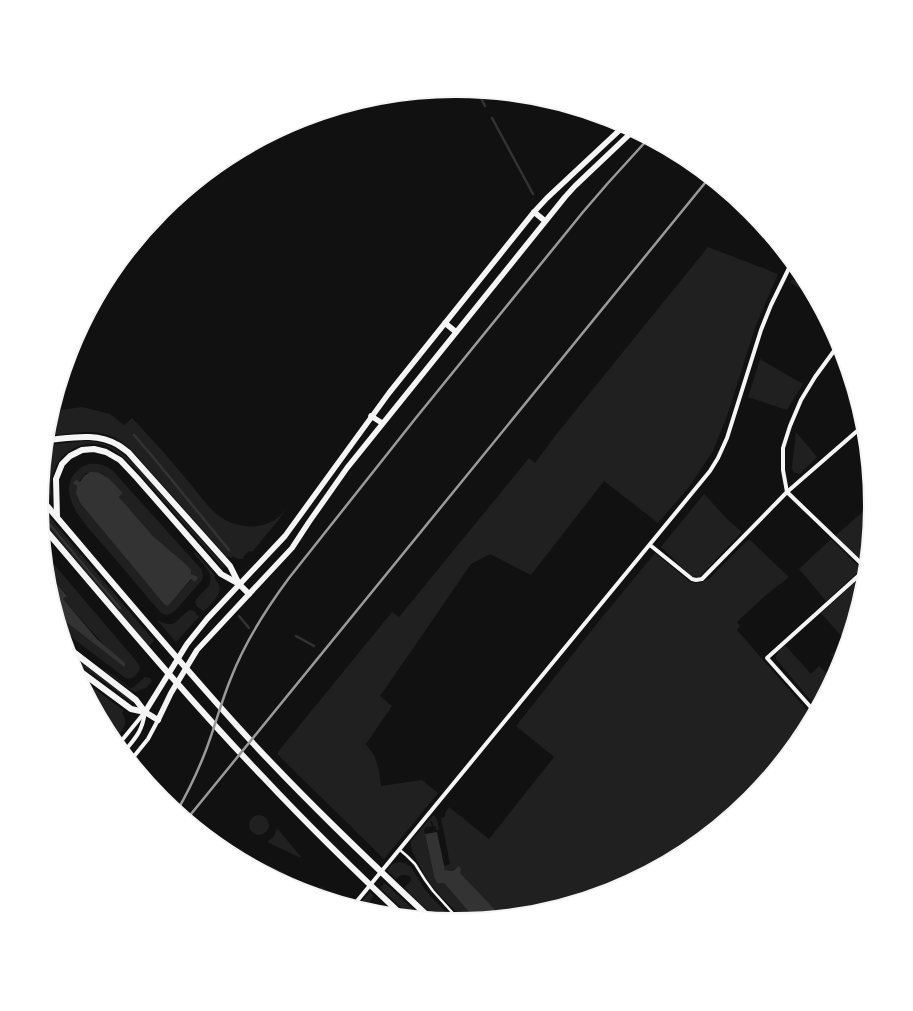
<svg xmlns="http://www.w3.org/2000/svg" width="913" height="1011" viewBox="0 0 913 1011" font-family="Signika,sans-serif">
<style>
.green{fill:#202020;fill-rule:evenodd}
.water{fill:#333}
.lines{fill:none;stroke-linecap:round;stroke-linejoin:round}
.stream{stroke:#333;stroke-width:2.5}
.path{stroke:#f5f5f5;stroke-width:1.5}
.service{stroke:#f5f5f5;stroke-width:2.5}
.minor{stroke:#f5f5f5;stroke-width:4}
.tertiary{stroke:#f5f5f5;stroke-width:5.5}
.secondary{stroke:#f5f5f5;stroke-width:6}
.rail{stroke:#9a9a9a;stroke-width:2.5}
.rim{fill:none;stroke:#f5f5f5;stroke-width:2}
</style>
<rect width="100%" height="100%" fill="#111"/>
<g class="green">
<path d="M 708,247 L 778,274 L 756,325 L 727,416 L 713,451 L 689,487 L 658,523 L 604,481 L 531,575 L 490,554 L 471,564 L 412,650 L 380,696 L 392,706 L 366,744 L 375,757 L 379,770 L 381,786 L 422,780 L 438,793 L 384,859 L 277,754 L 281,748 L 392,612 L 399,617 L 529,458 L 535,463 L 555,436 Z"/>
<path d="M 792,280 L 806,281 L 816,300 L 790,282 Z"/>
<path d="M 760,359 L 803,384 L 787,410 L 748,397 Z"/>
<path d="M 82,407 L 110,414 L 124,425 L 132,418 C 147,434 163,451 177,468 C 189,481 200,497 212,510 C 228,526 256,533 276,519 C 282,515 286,509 290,504 L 277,522 L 261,541 L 260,543 L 252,552 L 249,551 L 244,556 L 243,559 L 238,559 L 233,556 L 231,558 L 226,556 L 136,455 C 109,424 84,432 48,436 L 49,424 L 53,411 Z"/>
<path d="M 796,432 L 817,457 L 800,474 L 793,472 L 792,467 Z"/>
<path d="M 85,441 C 108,441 122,451 137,467 L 225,567 L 223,568 L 133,466 C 124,458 115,449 103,445 C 71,437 45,466 52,497 L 43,486 L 47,445 Z"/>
<path d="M 89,464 C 98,463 106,465 113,471 L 202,570 L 203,576 L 202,580 L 175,611 L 170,614 L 166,615 L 161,613 C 142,591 124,569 105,547 C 93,533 77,518 71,500 C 65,484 73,469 89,464 ZM 86,473 L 102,473 L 106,476 L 123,493 L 119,497 L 153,536 L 188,566 L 191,570 L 191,574 L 196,576 L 198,578 L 195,582 L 192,579 L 169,605 L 165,605 L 164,604 L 80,503 C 74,493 77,481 86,473 Z"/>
<path d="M 704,494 L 729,521 L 742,532 L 699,577 L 691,576 L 661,547 Z"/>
<path d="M 41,507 L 154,641 L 149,646 L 42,520 Z"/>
<path d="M 872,507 L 866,565 L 864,564 L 835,536 L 867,508 L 869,510 Z"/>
<path d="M 831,539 L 858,566 L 858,572 L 826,601 L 799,569 Z"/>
<path d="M 750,540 L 789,577 L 765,596 L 737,622 L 740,626 L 737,630 L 813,717 L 802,737 L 750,799 L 687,851 L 615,889 L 537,913 L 502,917 L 455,868 L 453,871 L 445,870 L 444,866 L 450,864 L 441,818 L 445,817 L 445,813 L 449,807 L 489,839 L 554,757 L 516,726 L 599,621 L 655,553 L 690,582 L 696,583 L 700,583 L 710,578 L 746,542 Z"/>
<path d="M 195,552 L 215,575 L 214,577 C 215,580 218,582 219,585 C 223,595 210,605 204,611 L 197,607 L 195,602 C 198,596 203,592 208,587 C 217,575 201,562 194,554 Z"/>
<path d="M 46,555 L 138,663 L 140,667 L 139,671 C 135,677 130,681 124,677 L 62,630 L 57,615 L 123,666 L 63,599 L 67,595 L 48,573 Z"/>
<path d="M 855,582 L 863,591 L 840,664 L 831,655 L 843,643 L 845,640 L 821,613 Z"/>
<path d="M 190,610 L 194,611 L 199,617 L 176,642 L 157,620 C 178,631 175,618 190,610 Z"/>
<path d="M 785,645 L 811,674 L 819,666 L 833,679 L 817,708 L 776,659 L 776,656 L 778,652 Z"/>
<path d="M 69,653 L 133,702 L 132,703 L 70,657 Z"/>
<path d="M 106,670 L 130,688 L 134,687 L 145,677 L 150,678 L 152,681 L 146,688 L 137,691 L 136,692 L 131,690 L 105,671 Z"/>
<path d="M 80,678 L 124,711 L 122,713 C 130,724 121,732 114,740 L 111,736 L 96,705 Z"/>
<path d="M 433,815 C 438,818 438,825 439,830 L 436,830 L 436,826 L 434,826 L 431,820 L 430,821 L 432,826 L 426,827 L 424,830 L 434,876 L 444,883 L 475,919 L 464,920 L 437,892 L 428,881 L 412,851 L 411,846 L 411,841 Z"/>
<circle cx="259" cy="825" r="10"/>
<path d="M 277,828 L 301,857 L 301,858 L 267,842 L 274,836 Z"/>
<path d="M 249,857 L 251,857 L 285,873 L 291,886 L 244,861 Z"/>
<path d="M 398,862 L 405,863 L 411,867 L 425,890 L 454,921 L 437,919 L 404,888 L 411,881 L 411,878 L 409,876 C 404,874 400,875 396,879 L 387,870 L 391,865 Z"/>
<path d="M 385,883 L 422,918 L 411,916 L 380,888 Z"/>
<path d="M 321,887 C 328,891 336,893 340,902 L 316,895 Z"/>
<path d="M 370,892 L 373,895 L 370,903 L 370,911 C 365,910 362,907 362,901 Z"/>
</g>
<g class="water">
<path d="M 90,472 C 106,471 113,483 123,493 L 119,497 L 153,536 L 188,566 L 191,570 L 191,574 L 196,576 L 198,578 L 195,582 L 191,579 L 169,605 L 167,606 L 164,604 L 80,503 L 76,493 L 77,486 L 73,483 L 76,480 L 80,482 L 84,476 Z"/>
<path d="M 48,573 L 67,596 L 63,599 L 97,639 L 125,663 L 125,666 L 123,666 L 57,615 L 49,586 Z"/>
<path d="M 437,832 L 445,870 L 453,871 L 459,866 L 461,869 L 460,873 L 502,917 L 475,919 L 444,883 L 437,883 L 434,876 L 425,834 Z"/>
</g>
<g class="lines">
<g class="stream">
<path d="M 478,92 L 485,106"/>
<path d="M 492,118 L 533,194"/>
<path d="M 134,435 L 153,457 L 229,550"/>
<path d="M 42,516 C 48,523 54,529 60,537 L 120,608"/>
<path d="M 239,616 L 249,628"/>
<path d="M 296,636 L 314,646"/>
</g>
<path class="path" d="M 713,830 L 770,775"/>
<path class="service" d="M 400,850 L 407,856 L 415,864 L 425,880 L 433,891 L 460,921"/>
<g class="minor">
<path d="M 787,492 L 783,470 L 783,448 L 790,426 L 801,400 L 815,377 L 839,344"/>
<path d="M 787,492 L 866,568"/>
<path d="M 650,545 L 692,579 L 696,580 L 702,579 L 787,492 L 864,425"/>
<path d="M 815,712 L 767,658 L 866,569"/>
<path d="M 118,745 L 145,712"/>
<path d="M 124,752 C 136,737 142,732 145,712"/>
<path d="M 131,760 L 148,739 L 158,720"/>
<path d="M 353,906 L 710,471 L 718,458 L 727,438 L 761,330 L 771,305 L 792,262"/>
</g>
<g class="tertiary">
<path d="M 534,212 L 545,221"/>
<path d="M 445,323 L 456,332"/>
<path d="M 371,416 L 382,423"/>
<path d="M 145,712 L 187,644 L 207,619 L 285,536 L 389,393 L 534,212 L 547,198 L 624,126"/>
<path d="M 158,720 L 171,693 L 197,650 L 292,548 L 309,522 L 347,468 L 565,197 L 575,186 L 633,131"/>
</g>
<g class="secondary">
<path d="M 47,440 C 71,438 96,432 118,445 C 122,447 125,450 128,452 L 230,566 L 239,584"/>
<path d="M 42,500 C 107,576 172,654 239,728 C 300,795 365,857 430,918"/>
<path d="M 57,517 L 56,479 L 62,464 L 70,456 L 82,450 L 94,449 L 106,452 L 120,460 L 137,478 L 221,574 L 239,584 L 249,594"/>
<path d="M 43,527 C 115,611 186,697 263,777 C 308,825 355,871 403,916"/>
<path d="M 67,647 L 136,700 L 145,712"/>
<path d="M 73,666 L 131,709 L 145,712 L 158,720"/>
</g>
<g class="rail">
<path d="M 177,811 C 188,792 198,771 206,750 C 215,727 221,702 231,678 C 245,642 266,609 289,578 L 415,419 L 583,212 L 608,183 L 648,139"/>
<path d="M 187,819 L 709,178"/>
</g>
</g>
<path d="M0 0H913V1011H0ZM48 505a408 408 0 1 1 816 0a408 408 0 1 1-816 0Z" fill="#fff" fill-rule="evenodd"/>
<path class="rim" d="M48 505a408 408 0 1 1 816 0a408 408 0 1 1-816 0Z"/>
</svg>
